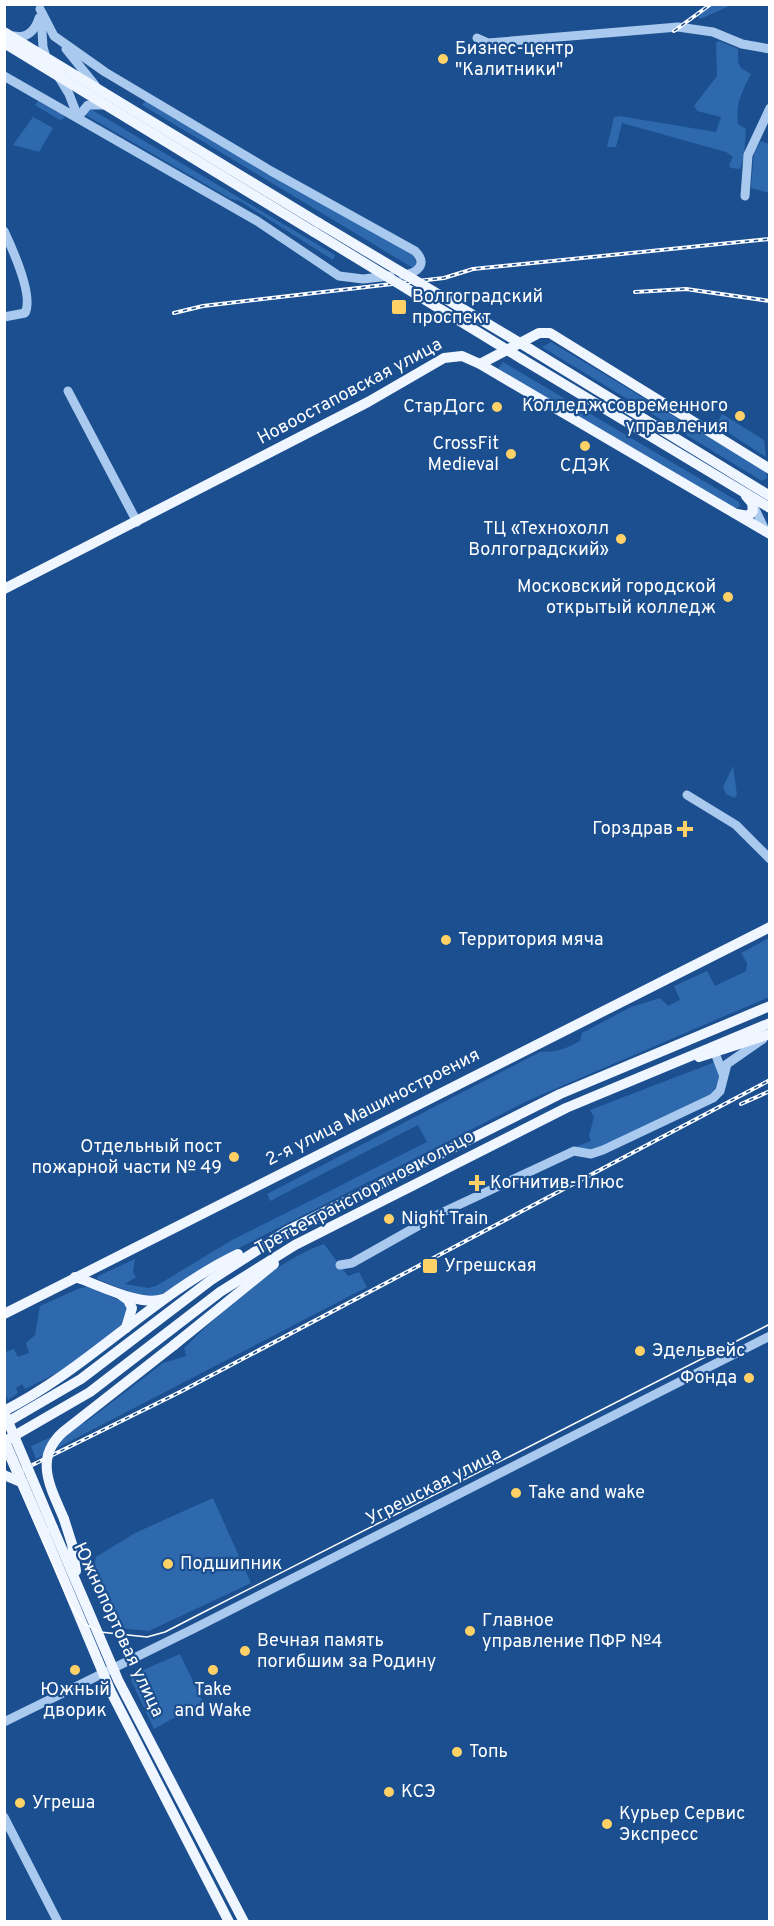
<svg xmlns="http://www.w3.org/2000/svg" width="774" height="1926" viewBox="0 0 774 1926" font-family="Overpass,sans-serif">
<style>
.green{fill:#2e69ad}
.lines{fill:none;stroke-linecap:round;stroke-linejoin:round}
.minor{stroke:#a9c9ee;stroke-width:9}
.major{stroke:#f0f6ff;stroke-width:10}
.tram{stroke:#fff;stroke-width:1.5}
.rail-casing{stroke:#fff;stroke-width:4}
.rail{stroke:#1b4f8f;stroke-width:1.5;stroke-dasharray:4.5;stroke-linecap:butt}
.major-bridge{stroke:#f0f6ff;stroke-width:10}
.poi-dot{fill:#ffd166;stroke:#1b4f8f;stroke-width:2}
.labels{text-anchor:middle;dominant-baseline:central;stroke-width:4.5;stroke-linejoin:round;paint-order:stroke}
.poi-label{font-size:18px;fill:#fff;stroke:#1b4f8f;text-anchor:start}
.street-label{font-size:18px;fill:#fff;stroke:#1b4f8f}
</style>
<rect width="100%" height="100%" fill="#1b4f8f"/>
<g class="green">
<path d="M 711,4 L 732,4 L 732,5 L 700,19 L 696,14 Z"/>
<path d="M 719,41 L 738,49 L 738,62 L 741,68 L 751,74 C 742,91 735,105 738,124 L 746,129 L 744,157 L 740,169 L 731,168 L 729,165 L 733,157 L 726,152 L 622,123 L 616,147 L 607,147 L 614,117 L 619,116 L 716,132 L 721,117 L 697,111 L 694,106 L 717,76 L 716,43 Z"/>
<path d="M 146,100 L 414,255 L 417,266 L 413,268 L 142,105 Z"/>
<path d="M 38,101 L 57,112 L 61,112 L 65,118 L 60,120 L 38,107 L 35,105 Z"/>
<path d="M 89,108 L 335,255 L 333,260 L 240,201 L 231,199 L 87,116 L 85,113 Z"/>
<path d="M 33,117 L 53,128 L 39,152 L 13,145 Z"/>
<path d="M 761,141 L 769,144 L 769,193 L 751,188 L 754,151 Z"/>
<path d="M 551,342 L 766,472 L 767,478 L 762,481 L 542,347 Z"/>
<path d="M 503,362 L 739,502 L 740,506 L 736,509 L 498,369 Z"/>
<path d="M 722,414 L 764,440 L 766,457 L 716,425 Z"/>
<path d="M 733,766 L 737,795 L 734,798 L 726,794 L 723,787 Z"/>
<path d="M 769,938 L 769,997 L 527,1101 L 233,1251 L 157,1297 L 135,1294 L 97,1279 L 98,1276 L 135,1259 L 133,1272 L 136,1277 L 125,1284 L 148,1288 L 156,1286 L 232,1240 L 427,1142 L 418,1125 L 270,1201 L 267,1194 L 540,1052 C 555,1052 567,1049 580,1041 L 582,1033 L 631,1007 L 660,998 L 668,1006 L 680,1000 L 674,986 L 707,971 L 715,986 L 746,971 L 747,963 L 741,953 Z"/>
<path d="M 715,1062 L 721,1074 L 715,1093 L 595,1151 L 576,1147 L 591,1141 L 589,1136 L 594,1117 L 590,1110 Z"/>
<path d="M 324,1244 L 348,1276 L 359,1272 L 367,1287 L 36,1459 L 31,1446 L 86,1422 L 163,1363 L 186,1356 L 184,1348 C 222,1311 273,1262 324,1244 Z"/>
<path d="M 88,1287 L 124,1302 L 127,1309 L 123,1326 L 67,1368 L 25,1389 L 22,1384 L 16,1388 L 18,1393 L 8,1400 L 5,1392 L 5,1352 L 14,1349 L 18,1357 L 29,1353 L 26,1343 L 35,1335 L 40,1306 L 80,1288 Z"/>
<path d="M 213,1498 L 251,1583 L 149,1631 L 119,1628 L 93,1572 L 96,1557 L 135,1533 Z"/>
<path d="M 180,1654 L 203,1702 L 154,1729 L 131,1680 L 134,1674 Z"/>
</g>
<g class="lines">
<g class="minor">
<path d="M 40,9 L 54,36 L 105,72 L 271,171 L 415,251 C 428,264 418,273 403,275"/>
<path d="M 41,16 L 43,47 L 47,61"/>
<path d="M 13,36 C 27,39 35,31 39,18"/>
<path d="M 477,38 L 488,43 L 678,27 L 713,32 L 742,44 L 770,49"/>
<path d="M 66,49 L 95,85"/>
<path d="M 4,76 L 257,221 L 339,276 L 363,279 L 390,276"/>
<path d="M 58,76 L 69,94 L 78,117"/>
<path d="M 78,117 L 88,105 L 105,105"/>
<path d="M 745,196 L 748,155 L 770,108"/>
<path d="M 4,231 C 12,248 34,296 25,313 L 4,317"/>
<path d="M 68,391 L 137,522"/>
<path d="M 753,505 L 766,532"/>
<path d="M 687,795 L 736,825 L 770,859"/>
<path d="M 715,1053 L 723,1074"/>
<path d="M 340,1265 L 352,1263 L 439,1214 L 574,1151 L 591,1154 L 603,1150 L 713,1098 L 720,1091 L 727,1064 L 763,1039"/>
<path d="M 4,1722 L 193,1629 L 770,1336"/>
<path d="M 4,1817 L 58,1922"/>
</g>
<g class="major">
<path d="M 4,32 L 319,223"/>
<path d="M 4,43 L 314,232"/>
<path d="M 530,349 L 770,496"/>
<path d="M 522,359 L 770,508"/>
<path d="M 480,364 L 539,333 L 550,333 L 770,469"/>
<path d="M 737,514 L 748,516 L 753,511 L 752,503 L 746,496"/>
<path d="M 4,589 L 368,402 L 444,358 L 462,356 L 480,364 L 770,534"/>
<path d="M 699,1057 L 770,1034"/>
<path d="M 75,1277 C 98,1284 140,1307 163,1299"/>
<path d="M 121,1295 L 128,1300 L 132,1308 L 126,1328"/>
<path d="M 4,1314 L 770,927"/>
<path d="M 174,1345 L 274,1264"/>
<path d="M 4,1411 C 89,1368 153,1295 238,1254"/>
<path d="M 4,1424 L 81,1379 L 211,1280 L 287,1231 L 560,1094 L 770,1006"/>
<path d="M 7,1440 L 90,1392 L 220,1292 L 295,1245 L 566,1108 L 770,1023"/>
<path d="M 64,1519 L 72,1544 L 76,1571"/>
<path d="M 53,1528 L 118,1680 L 244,1922"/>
<path d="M 44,1532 L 111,1692 L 229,1922"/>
</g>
<path class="tram" d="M 4,1453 L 71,1606 L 83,1623 L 100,1632 L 147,1637 L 165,1632 L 198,1615 L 770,1324"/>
<defs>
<g id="rail">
<path d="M 674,31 L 711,4"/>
<path d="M 635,292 L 686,289 L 770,301"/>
<path d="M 174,313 L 203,306 L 444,278 L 473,269 L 770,239"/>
<path d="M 741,1104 L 770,1091"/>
<path d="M 4,1479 L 180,1392 L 770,1080"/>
</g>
</defs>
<use href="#rail" class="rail-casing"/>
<use href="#rail" class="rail"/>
<g class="major-bridge">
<path d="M 319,223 L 530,349"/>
<path d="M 314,232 L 522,359"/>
<path d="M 4,1412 L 53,1528"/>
<path d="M 4,1439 L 44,1532"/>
<path d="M 4,1475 L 23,1483"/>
<path d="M 64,1519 C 51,1488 33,1459 63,1432 L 174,1345"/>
</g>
</g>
<g class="poi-dot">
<circle cx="443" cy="59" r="6"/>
<rect x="391" y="299" width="16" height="16" rx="3"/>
<circle cx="497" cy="407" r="6"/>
<circle cx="740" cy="416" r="6"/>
<circle cx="585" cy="446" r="6"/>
<circle cx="511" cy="454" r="6"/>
<circle cx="621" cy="539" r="6"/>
<circle cx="728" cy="597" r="6"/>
<path d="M682 820h6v6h6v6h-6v6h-6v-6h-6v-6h6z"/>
<circle cx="446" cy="940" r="6"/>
<circle cx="234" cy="1157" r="6"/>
<path d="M474 1174h6v6h6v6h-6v6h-6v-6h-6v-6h6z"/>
<circle cx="389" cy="1219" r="6"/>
<rect x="422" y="1258" width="16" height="16" rx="3"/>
<circle cx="640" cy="1351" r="6"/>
<circle cx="749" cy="1378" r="6"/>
<circle cx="516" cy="1493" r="6"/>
<circle cx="168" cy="1564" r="6"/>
<circle cx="470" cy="1631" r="6"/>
<circle cx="245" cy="1651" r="6"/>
<circle cx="75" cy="1670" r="6"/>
<circle cx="213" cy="1670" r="6"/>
<circle cx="457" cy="1752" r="6"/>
<circle cx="389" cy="1792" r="6"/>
<circle cx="20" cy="1803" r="6"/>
<circle cx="607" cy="1824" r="6"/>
</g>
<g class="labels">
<g class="poi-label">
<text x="455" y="49">Бизнес-центр<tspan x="455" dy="21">"Калитники"</tspan></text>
<text x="412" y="297">Волгоградский<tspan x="412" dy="21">проспект</tspan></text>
<text x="728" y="406" text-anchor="end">Колледж современного<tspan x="728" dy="21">управления</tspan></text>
<text x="485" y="407" text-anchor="end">СтарДогс</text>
<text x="499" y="444" text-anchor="end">CrossFit<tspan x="499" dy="21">Medieval</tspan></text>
<text x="585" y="466" text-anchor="middle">СДЭК</text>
<text x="609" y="529" text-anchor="end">ТЦ «Технохолл<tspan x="609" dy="21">Волгоградский»</tspan></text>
<text x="716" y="587" text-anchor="end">Московский городской<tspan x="716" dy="21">открытый колледж</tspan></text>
<text x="673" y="829" text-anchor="end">Горздрав</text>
<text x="458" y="940">Территория мяча</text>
<text x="222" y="1147" text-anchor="end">Отдельный пост<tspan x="222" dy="21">пожарной части № 49</tspan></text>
<text x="490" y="1183">Когнитив-Плюс</text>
<text x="401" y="1219">Night Train</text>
<text x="444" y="1266">Угрешская</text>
<text x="652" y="1351">Эдельвейс</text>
<text x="737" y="1378" text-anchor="end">Фонда</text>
<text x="528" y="1493">Take and wake</text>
<text x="180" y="1564">Подшипник</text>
<text x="482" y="1621">Главное<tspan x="482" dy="21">управление ПФР №4</tspan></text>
<text x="257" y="1641">Вечная память<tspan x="257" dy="21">погибшим за Родину</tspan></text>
<text x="75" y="1690" text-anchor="middle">Южный<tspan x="75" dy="21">дворик</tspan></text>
<text x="213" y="1690" text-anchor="middle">Take<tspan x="213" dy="21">and Wake</tspan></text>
<text x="469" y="1752">Топь</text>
<text x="401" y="1792">КСЭ</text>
<text x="32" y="1803">Угреша</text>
<text x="619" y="1814">Курьер Сервис<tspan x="619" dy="21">Экспресс</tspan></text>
</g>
<g class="street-label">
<text transform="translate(350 392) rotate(-28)">Новоостаповская улица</text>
<text transform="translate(373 1108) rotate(-27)">2-я улица Машиностроения</text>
<text transform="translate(365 1193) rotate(-28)">Третье транспортное кольцо</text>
<text transform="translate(434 1487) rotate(-27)">Угрешская улица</text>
<text transform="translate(118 1630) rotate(65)">Южнопортовая улица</text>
</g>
</g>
<rect width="774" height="1926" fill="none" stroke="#ffffff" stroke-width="12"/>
</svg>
